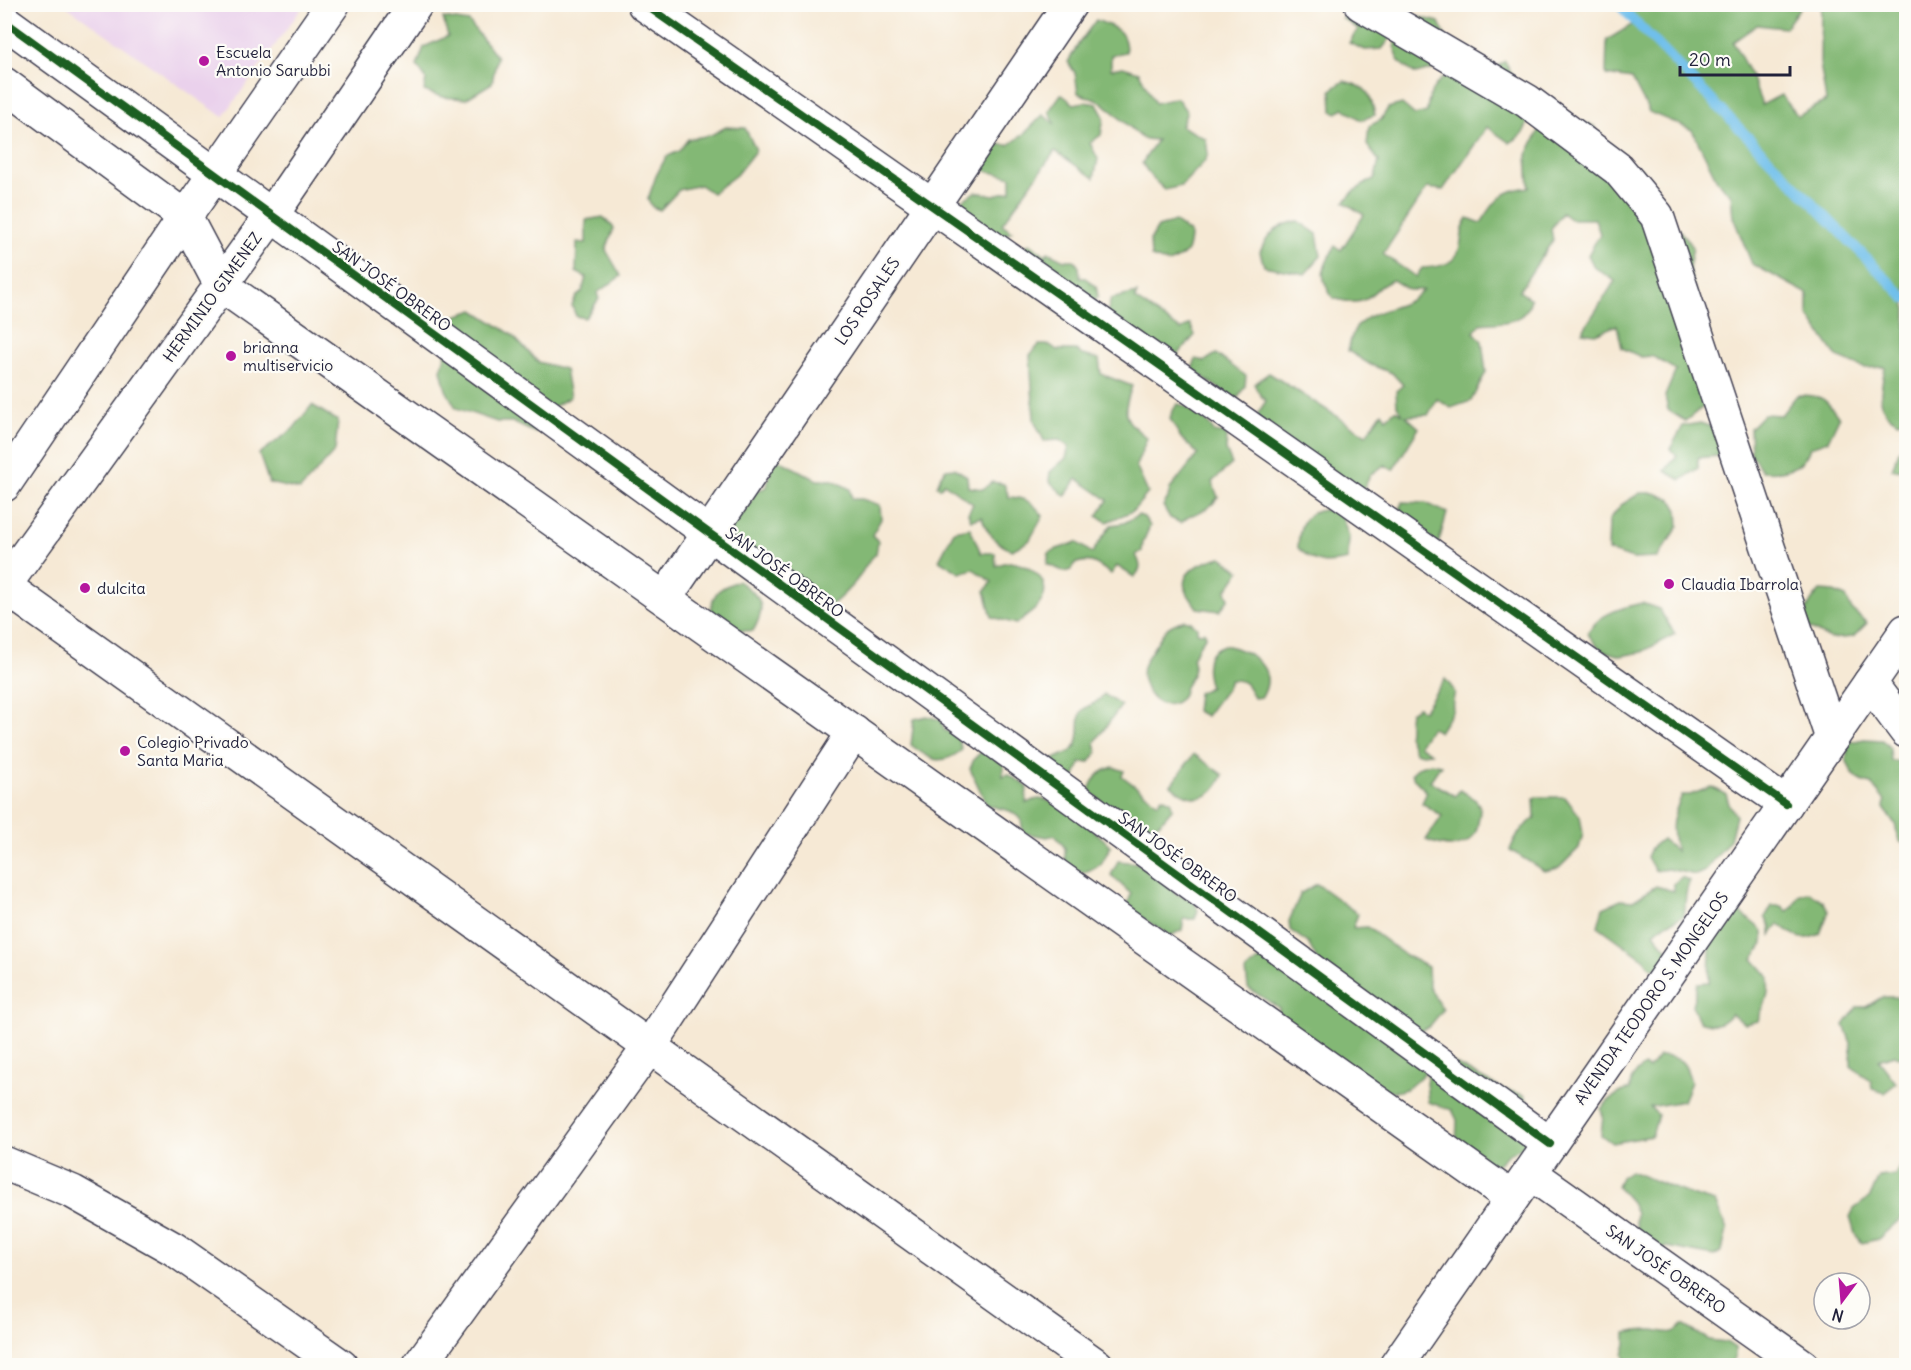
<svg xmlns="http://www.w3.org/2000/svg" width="1911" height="1370" viewBox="0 0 1911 1370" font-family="Delius,sans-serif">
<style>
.built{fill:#ead1ec}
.forest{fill:#83b874;stroke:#526d58;stroke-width:1.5}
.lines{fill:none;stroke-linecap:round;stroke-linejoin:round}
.stream{stroke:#70bfeb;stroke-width:10}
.minor-casing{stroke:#424052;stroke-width:36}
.minor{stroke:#fff;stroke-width:33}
.cycleway-casing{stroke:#fdfcf7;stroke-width:11}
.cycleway{stroke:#1b5e20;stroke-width:8}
.poi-dot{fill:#b5179e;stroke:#fdfcf7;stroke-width:2}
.labels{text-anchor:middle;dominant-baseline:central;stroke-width:4.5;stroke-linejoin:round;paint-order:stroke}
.poi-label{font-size:16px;fill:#22223b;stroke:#fdfcf7;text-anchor:start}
.street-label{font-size:16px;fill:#22223b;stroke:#fdfcf7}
</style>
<rect width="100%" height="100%" fill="#fdfcf7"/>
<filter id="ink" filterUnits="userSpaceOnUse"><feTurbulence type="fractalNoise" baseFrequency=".0167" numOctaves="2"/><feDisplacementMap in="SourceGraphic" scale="12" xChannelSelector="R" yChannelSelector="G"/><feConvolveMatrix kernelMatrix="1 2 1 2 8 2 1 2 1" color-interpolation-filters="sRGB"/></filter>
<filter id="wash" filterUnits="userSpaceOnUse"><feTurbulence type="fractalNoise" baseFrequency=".008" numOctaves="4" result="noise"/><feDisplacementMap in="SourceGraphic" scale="24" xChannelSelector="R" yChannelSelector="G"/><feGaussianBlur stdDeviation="1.35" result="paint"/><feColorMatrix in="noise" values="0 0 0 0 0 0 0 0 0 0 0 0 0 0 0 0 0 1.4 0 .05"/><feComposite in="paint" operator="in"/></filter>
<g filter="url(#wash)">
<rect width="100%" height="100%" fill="#f6e9d5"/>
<path class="built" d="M 65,5 L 304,5 L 223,117 Z"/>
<g class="forest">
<path d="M 1395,4 L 1393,35 L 1382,49 L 1365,50 L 1349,43 L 1358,29 L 1342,18 L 1354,5 Z"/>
<path d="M 1626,5 L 1802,5 L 1785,28 L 1757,25 L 1733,42 L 1751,76 L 1762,105 L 1781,95 L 1798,116 L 1826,101 L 1820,63 L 1821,5 L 1906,5 L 1906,185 L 1902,191 L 1906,193 L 1906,418 L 1899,422 C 1895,420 1889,417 1887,414 C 1876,402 1883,380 1885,367 L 1864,368 L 1837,357 L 1808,315 L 1808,294 L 1752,264 L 1733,217 L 1731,195 L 1718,182 L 1692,130 L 1649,112 L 1632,79 L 1606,75 L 1607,40 L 1635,23 Z"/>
<path d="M 1419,17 L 1439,22 L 1445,35 L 1439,68 L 1416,74 C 1395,62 1393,57 1396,33 Z"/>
<path d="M 443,18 L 469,22 L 497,57 L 492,83 L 466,99 L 442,97 L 424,91 L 426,79 L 417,66 L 424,47 L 448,36 Z"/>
<path d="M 1096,20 C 1115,28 1126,29 1126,52 L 1111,55 L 1111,69 L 1123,67 L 1139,72 L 1155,103 L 1177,98 L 1187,112 L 1181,126 L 1206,139 L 1208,154 L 1204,162 L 1181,186 L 1165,190 L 1151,177 L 1142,163 L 1157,140 L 1143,139 L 1103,103 L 1078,93 L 1075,73 L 1068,62 L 1079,43 Z"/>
<path d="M 1505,61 C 1514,78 1538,118 1522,134 C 1519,138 1514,140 1510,143 L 1487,127 L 1443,190 L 1427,188 L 1383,254 L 1416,277 L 1422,268 C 1442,267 1458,265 1461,241 C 1463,230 1461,229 1468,218 L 1481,223 C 1495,201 1501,190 1529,187 L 1527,155 L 1540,129 L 1567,121 L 1595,126 L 1604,151 L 1634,169 L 1642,169 L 1667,227 L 1680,231 L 1693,247 L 1689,268 L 1721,393 L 1685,421 L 1668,410 L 1665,396 L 1676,370 L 1652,356 L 1641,357 L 1622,348 L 1617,325 L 1595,334 L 1582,332 L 1615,281 L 1594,267 L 1588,255 L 1600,234 L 1595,219 L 1570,219 L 1562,213 L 1551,229 L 1553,240 L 1519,291 L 1531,299 C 1525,325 1502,322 1480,324 L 1474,332 L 1482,341 L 1486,372 L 1471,401 L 1451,408 L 1437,399 L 1428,415 L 1406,416 L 1419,428 L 1393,470 L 1385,465 L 1371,474 L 1361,494 L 1258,422 L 1258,413 L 1266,401 L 1260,395 L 1254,384 L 1269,373 L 1366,435 L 1382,412 L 1386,418 L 1395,410 L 1403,414 L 1397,406 L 1396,391 L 1403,385 L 1392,373 L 1371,365 L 1348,351 C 1350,345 1351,335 1355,329 C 1375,304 1402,313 1423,290 L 1409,290 L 1393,280 C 1363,292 1374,310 1333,298 C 1317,275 1323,268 1335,246 L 1341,250 L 1364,215 L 1344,202 L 1354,191 L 1375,178 L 1379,161 L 1367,145 L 1369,126 L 1381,120 L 1388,108 L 1402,104 L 1415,115 L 1427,112 C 1428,91 1439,74 1460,70 C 1468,69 1476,75 1484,73 C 1491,72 1499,65 1505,61 Z"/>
<path d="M 1344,81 C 1367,87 1370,91 1375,115 L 1361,120 L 1343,108 L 1337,113 L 1332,111 L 1331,90 Z"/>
<path d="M 1061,94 L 1074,104 L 1085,102 L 1097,104 L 1104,117 L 1101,135 L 1090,143 L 1098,159 L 1094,178 L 1055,151 L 1002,224 L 1012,231 L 994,240 L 961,215 L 960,202 L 975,192 L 994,195 L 1011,191 L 1011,177 C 999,172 987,174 977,167 L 990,144 L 1009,145 L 1024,134 L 1043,115 L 1055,124 L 1049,111 Z"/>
<path d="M 726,127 L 745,128 L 756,150 L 736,175 L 712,193 L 700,185 L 679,190 L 660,210 L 652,207 L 648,199 L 656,176 L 666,157 L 679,151 L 688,139 L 711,135 Z"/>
<path d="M 603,217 L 614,228 L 606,250 L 621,276 L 597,293 L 599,299 L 585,318 L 576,316 L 572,306 L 576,297 L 582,292 L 586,277 L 576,272 L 577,242 L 586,243 L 586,220 Z"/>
<path d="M 1298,221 L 1317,234 L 1321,256 L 1305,274 L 1264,266 L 1260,252 C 1268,233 1278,225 1298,221 Z"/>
<path d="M 1175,222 L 1190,233 C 1190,252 1186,256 1168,263 L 1151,257 L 1150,240 L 1158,227 Z"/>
<path d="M 1030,244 L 1046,255 L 1048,252 L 1064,260 L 1074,260 L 1079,267 L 1080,278 L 1085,278 L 1096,286 L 1098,296 L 1091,306 L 1021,255 L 1022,247 Z"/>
<path d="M 1137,293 L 1135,299 L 1181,330 L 1190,324 L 1195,335 L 1177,356 L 1157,355 L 1106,316 L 1111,299 Z"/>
<path d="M 474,310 L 511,334 L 538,362 L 565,369 L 570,397 L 555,406 L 536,433 L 512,422 L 497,422 L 456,408 L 446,390 L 441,370 L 446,352 L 441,324 L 455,316 Z"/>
<path d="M 1039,345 L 1050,345 L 1057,350 L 1076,350 L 1082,355 L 1099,359 L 1101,374 L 1132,386 C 1122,415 1122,418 1147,438 L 1136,466 L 1148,493 L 1133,511 L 1107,522 L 1097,516 L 1108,500 L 1077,479 L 1065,496 L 1049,481 L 1050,472 L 1066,458 L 1069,447 L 1059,440 L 1044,441 L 1034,420 L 1030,355 Z"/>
<path d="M 1216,354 L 1246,376 L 1245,386 L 1236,401 L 1192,369 L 1196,359 L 1205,361 Z"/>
<path d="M 1797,395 C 1822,395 1825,397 1839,418 L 1828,441 L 1810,447 C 1804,470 1783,473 1762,471 L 1751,454 L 1750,428 L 1764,414 L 1781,415 Z"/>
<path d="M 1178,404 C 1189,406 1210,422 1214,432 L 1225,434 L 1227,437 L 1226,450 L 1232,464 L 1212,482 L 1218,497 C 1207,515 1195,509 1181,523 L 1170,518 L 1163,506 L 1168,498 L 1170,489 L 1198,454 L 1181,438 L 1170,419 L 1172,411 Z"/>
<path d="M 312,405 L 338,421 L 335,451 L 300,490 L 269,483 L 259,454 L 293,429 Z"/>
<path d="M 1700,423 L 1728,432 L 1730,443 L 1718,456 L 1698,458 L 1698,468 L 1681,480 L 1665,471 L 1677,455 L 1670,449 L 1683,426 Z"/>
<path d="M 1900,448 L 1906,449 L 1906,470 L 1892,469 Z"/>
<path d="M 779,460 L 817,480 L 833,480 L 850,489 L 852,499 L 862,499 L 880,505 L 881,519 L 872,535 L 878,541 L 876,554 C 866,562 863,572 856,581 C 848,590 838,601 828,607 L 721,529 C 732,520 754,507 754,492 L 767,487 L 771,466 Z"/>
<path d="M 954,468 L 967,476 L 968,487 L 983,489 L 992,482 L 1004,484 L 1009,497 C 1026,498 1033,502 1043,516 L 1029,541 L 1012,550 C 997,545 986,532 982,517 L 971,520 L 968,513 L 973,504 L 944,483 L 940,488 L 937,486 L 941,475 L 946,469 Z"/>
<path d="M 1640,493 L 1655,493 L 1672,500 L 1678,510 L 1679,526 L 1657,558 L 1633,559 L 1608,551 L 1609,520 L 1621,505 Z"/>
<path d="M 1402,502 L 1426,503 L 1447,513 L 1438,545 L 1398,516 Z"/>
<path d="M 1330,509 L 1342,517 L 1349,537 L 1348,560 C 1325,565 1316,565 1298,548 C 1299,524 1303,511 1330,509 Z"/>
<path d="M 1138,515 L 1144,517 L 1150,526 L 1143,542 L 1142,551 L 1136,555 C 1141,565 1142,569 1134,577 L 1117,566 L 1111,574 C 1098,565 1091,557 1074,564 L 1071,570 L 1065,572 L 1047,564 L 1049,553 C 1058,547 1067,547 1076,542 L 1092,553 L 1111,525 L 1124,523 Z"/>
<path d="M 970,528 L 981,553 L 995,553 L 996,566 C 1001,564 1005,562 1010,562 C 1027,564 1051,578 1043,598 C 1038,610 1026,616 1016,624 L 992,617 L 985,591 L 992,582 L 973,569 L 960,573 L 939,560 L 954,531 Z"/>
<path d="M 1221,557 L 1240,571 L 1226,591 L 1229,598 L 1220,611 L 1197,608 C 1193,602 1187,594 1185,588 C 1180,570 1206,561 1221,557 Z"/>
<path d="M 738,581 C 761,597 768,605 753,631 L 732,630 L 710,613 C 713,591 719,588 738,581 Z"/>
<path d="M 1820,591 L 1834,592 L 1846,597 L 1852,610 L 1867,623 L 1853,637 L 1830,639 L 1809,628 L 1804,614 L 1812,600 Z"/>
<path d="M 1642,603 L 1659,609 L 1675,634 L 1642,652 L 1621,656 L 1600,650 L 1587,633 C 1600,613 1620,608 1642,603 Z"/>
<path d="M 1184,620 L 1191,622 L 1197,627 L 1197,632 L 1202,633 L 1204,631 L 1206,635 L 1192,658 C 1197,670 1191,677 1185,687 C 1183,692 1184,696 1180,699 C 1160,717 1138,688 1143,667 C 1145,660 1150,653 1154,647 C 1166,629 1163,628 1184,620 Z"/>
<path d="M 1224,645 C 1250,650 1279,668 1262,697 L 1254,698 C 1248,685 1246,679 1230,680 L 1227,688 L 1206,716 L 1196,711 L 1198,693 L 1210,687 C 1204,669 1204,651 1224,645 Z"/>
<path d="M 1445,679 C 1463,699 1450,690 1453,710 L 1439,732 L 1431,727 L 1419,745 L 1431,753 L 1422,754 L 1415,752 L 1408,736 C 1410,729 1408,721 1410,712 L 1418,707 L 1423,711 Z"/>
<path d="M 1104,694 L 1121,706 L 1095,742 L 1097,752 L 1090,762 L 1080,763 L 1071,787 L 1050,762 C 1056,757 1065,755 1071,751 C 1084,741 1076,718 1082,711 C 1087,704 1095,707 1104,694 Z"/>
<path d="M 927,716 L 941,720 L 944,730 L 957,736 L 962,750 C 940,767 930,760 911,745 L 914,719 Z"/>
<path d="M 1864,739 L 1882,740 L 1890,748 L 1891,761 L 1903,762 L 1906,764 L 1906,845 L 1899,841 L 1895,824 L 1884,808 L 1885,801 L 1871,784 L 1861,781 L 1852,773 L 1846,759 L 1850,742 Z"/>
<path d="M 983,750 L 1004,765 L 1003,776 L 1008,774 L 1027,786 L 1026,803 C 1030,802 1035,799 1039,799 C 1059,799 1097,833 1111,846 L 1101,864 L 1084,873 L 1065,868 L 1065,848 L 1055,835 L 1047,837 L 1023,833 L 1021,819 L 1010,811 L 987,805 L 970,769 L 974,759 Z"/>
<path d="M 1194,754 L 1223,775 C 1212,802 1191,804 1171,785 Z"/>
<path d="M 1431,763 L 1441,765 L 1430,781 L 1455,796 L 1460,790 C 1467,794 1478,799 1480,808 C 1480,812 1479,819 1478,823 C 1474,851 1447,849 1426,840 L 1442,816 L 1422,803 L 1427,792 L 1414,779 L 1412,773 L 1420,766 Z"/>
<path d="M 1113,767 L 1124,771 L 1122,776 L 1158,803 L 1162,797 L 1171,801 L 1172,809 L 1160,823 L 1141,835 L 1089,791 C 1092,778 1100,771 1113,767 Z"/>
<path d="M 1711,787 L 1726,794 L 1729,804 L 1736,816 L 1730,840 L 1705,871 L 1696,875 L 1668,869 L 1655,871 L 1647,857 L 1651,848 L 1662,839 L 1676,851 C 1669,826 1672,818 1682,795 L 1690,795 Z"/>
<path d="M 1539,797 L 1565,797 L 1580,816 L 1583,834 L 1579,848 L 1559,868 L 1544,871 L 1510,850 C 1517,833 1520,829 1535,818 L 1534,798 Z"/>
<path d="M 1118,861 L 1139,863 L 1149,874 L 1157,874 L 1174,881 L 1174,893 L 1193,900 L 1198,910 L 1195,919 L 1184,919 L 1182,930 L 1170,936 C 1155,925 1140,919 1128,904 L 1131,894 L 1111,875 Z"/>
<path d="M 1682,877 L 1690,881 C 1684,893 1686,903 1684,916 L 1662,926 L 1654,933 L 1673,956 L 1662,972 L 1650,967 L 1645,960 L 1598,926 L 1603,908 L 1621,900 L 1633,901 L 1656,886 L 1673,891 L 1673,884 Z"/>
<path d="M 1317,884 L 1358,914 L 1353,928 L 1367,927 L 1405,955 L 1428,967 L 1429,987 L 1443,1010 L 1429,1027 L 1407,1038 L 1502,1089 L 1524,1095 L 1532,1109 L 1537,1126 L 1523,1147 L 1508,1154 L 1496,1166 L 1456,1148 L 1457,1120 L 1452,1110 L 1428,1102 L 1426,1082 L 1429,1068 C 1415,1081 1408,1095 1386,1091 L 1279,1031 L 1279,1008 L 1248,988 L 1246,971 C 1272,944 1291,960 1322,969 L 1308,943 L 1290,930 L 1289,921 L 1301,893 Z"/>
<path d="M 1809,892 L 1823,901 L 1829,911 L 1820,934 C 1800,944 1795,935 1779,924 L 1771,935 L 1771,927 L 1765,917 L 1772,906 L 1782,906 L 1787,911 L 1793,907 L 1798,896 Z"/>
<path d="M 1731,911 L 1740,912 L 1763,931 L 1763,944 L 1753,959 L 1769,977 C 1768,984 1769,991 1767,997 C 1765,1006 1760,1012 1758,1021 L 1745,1024 L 1731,1014 C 1719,1027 1715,1026 1699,1021 L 1692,1005 L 1698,983 L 1709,982 L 1710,946 L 1718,927 Z"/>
<path d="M 1882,997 L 1897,997 L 1906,1003 L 1906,1058 L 1894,1055 L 1879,1060 L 1896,1083 L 1885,1093 L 1872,1089 L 1871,1081 L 1851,1066 L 1851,1043 L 1844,1025 L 1857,1007 L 1866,1007 Z"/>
<path d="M 1659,1056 C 1681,1057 1685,1060 1691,1082 L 1683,1101 L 1650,1107 L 1658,1115 L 1652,1136 L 1612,1143 L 1601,1135 L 1603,1116 L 1601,1109 C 1609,1099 1617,1092 1630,1089 C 1630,1077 1635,1073 1644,1066 L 1649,1069 Z"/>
<path d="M 1901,1164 L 1906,1164 L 1906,1214 L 1878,1239 L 1862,1243 L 1855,1234 L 1850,1217 L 1854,1209 L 1870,1197 L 1879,1177 L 1895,1175 Z"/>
<path d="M 1630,1171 L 1691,1195 L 1715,1202 L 1727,1230 L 1722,1251 L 1714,1256 L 1667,1247 L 1659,1253 L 1641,1240 L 1635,1221 L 1636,1213 L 1631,1202 L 1617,1186 L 1621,1177 Z"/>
<path d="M 1683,1325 L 1709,1340 L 1726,1342 L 1735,1348 L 1735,1357 L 1731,1365 L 1628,1365 L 1623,1355 L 1626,1344 L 1626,1333 C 1634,1331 1642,1330 1651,1330 C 1665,1330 1671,1338 1683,1325 Z"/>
</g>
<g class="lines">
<path class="stream" d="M 1618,4 L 1906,299"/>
</g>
</g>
<g filter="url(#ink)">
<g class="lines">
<defs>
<g id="minor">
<path d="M 644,4 L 1786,804"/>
<path d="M 1361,4 L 1527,101 L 1618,169 L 1657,216 L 1832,738"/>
<path d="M 4,21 L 1550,1144"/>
<path d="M 4,84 L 185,217 L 221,285 L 1512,1198"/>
<path d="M 4,485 L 185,217 L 333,4"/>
<path d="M 4,586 L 1097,1366"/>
<path d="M 4,586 L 271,216 L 416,4"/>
<path d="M 665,598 L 1070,4"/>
<path d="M 1870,683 L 1906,731"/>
<path d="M 4,1163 L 73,1192 L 174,1249 L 341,1366"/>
<path d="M 1530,1173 L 1803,1366"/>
<path d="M 419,1366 L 650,1046 L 854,732"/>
<path d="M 1396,1366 L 1906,631"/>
</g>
</defs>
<use href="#minor" class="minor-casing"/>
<use href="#minor" class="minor"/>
<defs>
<g id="cycleway">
<path d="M 644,4 L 1786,804"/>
<path d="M 4,21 L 1550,1144"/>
</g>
</defs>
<use href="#cycleway" class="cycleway-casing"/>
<use href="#cycleway" class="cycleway"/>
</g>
</g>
<g class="poi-dot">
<circle cx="204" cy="61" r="6"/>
<circle cx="231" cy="356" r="6"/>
<circle cx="1669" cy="584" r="6"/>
<circle cx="85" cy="588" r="6"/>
<circle cx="125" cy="751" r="6"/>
</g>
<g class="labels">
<g class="poi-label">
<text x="216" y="52">Escuela<tspan x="216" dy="18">Antonio Sarubbi</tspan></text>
<text x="243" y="347">brianna<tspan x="243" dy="18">multiservicio</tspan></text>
<text x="1681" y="584">Claudia Ibarrola</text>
<text x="97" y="588">dulcita</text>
<text x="137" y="742">Colegio Privado<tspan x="137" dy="18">Santa Maria</tspan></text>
</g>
<g class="street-label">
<text transform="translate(392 286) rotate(36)">SAN JOSÉ OBRERO</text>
<text transform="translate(212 297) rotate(-54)">HERMINIO GIMENEZ</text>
<text transform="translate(867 301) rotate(-56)">LOS ROSALES</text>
<text transform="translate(785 572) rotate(36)">SAN JOSÉ OBRERO</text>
<text transform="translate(1178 857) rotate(36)">SAN JOSÉ OBRERO</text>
<text transform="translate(1651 998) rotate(-55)">AVENIDA TEODORO S. MONGELOS</text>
<text transform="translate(1666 1269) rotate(35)">SAN JOSÉ OBRERO</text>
</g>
</g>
<rect width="1911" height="1370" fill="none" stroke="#fdfcf7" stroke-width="24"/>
<g transform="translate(1842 1301) rotate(196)"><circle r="28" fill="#fdfcf7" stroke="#a5a5ac" stroke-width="1.5"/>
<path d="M0-4.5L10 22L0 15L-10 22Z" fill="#b5179e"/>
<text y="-9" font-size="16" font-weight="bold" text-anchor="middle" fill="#22223b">N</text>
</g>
<path d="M1680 66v9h110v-9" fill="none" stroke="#22223b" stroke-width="3"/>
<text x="1689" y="66" font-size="18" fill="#22223b" stroke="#fdfcf7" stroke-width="4.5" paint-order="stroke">20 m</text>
</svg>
